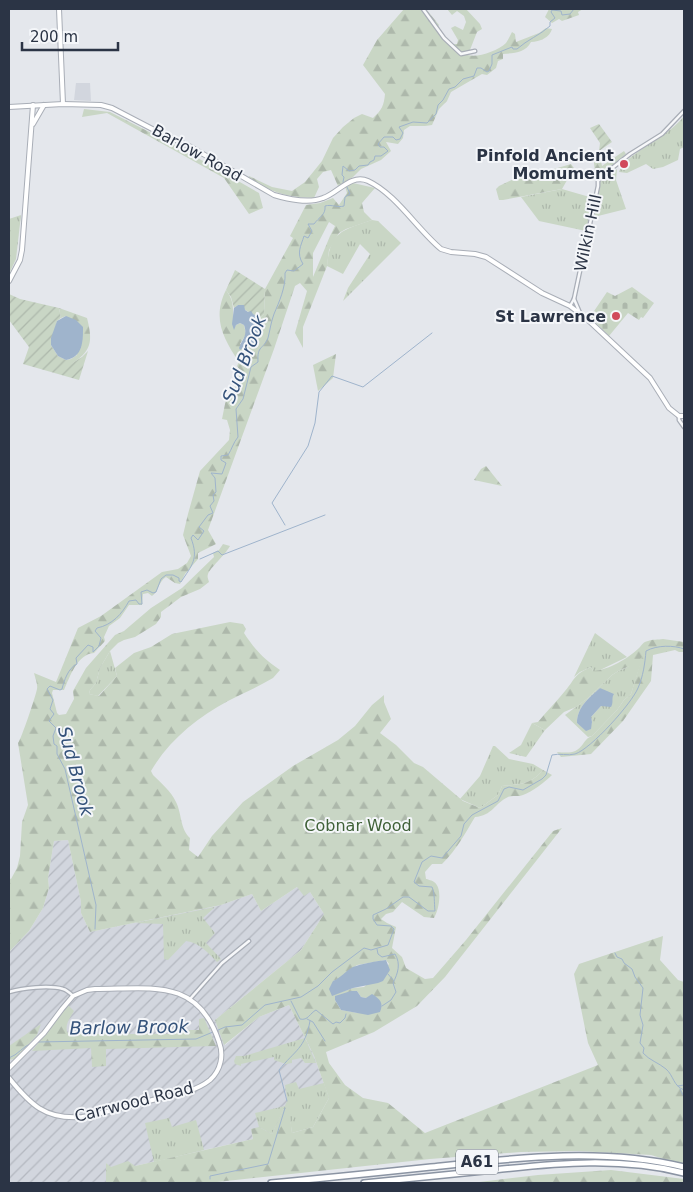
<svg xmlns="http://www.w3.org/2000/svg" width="693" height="1192" viewBox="0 0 693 1192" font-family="'DejaVu Sans',sans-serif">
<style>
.built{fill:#d2d6de}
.industrial{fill:url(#industrial-furrows)}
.grass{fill:url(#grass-tufts);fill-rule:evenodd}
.forest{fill:url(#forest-firs);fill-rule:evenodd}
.cemetery{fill:url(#cemetery-stones)}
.garden{fill:url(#garden-furrows)}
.water{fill:#9fb4cc}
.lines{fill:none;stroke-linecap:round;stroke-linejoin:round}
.stream{stroke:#9fb4cc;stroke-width:1}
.street-casing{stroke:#a9aeb7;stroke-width:5}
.secondary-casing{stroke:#a9aeb7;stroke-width:6}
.highway-casing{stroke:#8b94a3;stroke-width:8}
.street{stroke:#f7f8fa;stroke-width:2.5}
.secondary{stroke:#fff;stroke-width:4}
.highway{stroke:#fff;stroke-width:5}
.poi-dot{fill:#d1495b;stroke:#f4f6f9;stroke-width:2}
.labels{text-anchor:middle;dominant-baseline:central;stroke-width:4;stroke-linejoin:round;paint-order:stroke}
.shield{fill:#f4f6f9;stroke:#676e7b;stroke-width:1}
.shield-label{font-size:15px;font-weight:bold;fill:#2b3445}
.street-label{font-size:16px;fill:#2b3445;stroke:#f4f6f9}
.poi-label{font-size:16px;font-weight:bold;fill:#2b3445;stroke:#f4f6f9;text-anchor:end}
.park-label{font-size:16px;fill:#3f6138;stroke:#f4f6f9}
.water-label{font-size:18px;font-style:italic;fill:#34527a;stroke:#f4f6f9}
</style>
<defs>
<pattern id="industrial-furrows" width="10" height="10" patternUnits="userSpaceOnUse" patternTransform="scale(1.25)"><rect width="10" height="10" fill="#d2d6de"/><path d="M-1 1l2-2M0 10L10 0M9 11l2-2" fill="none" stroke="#b4b8c0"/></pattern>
<pattern id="grass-tufts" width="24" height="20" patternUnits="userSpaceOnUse" patternTransform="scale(1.25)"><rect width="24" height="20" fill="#c9d6c5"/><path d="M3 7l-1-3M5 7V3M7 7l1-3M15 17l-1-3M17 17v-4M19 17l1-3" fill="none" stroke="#adb8ab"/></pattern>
<pattern id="forest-firs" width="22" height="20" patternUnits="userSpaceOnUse" patternTransform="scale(1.25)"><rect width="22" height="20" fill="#c9d6c5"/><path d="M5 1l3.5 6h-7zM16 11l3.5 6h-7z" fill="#adb8ab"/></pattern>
<pattern id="cemetery-stones" width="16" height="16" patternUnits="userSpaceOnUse" patternTransform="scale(1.25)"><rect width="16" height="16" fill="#c9d6c5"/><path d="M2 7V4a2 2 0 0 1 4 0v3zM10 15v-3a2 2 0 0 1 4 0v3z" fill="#adb8ab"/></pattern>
<pattern id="garden-furrows" width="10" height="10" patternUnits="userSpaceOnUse" patternTransform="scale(1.25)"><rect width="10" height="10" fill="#c9d6c5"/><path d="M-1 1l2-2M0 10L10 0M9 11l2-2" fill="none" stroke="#adb8ab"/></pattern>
</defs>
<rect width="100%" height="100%" fill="#e4e7ec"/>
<path class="built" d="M 76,83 L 90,83 L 91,101 L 74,100 Z"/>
<path class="industrial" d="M 68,840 L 81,902 L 81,913 L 90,932 L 221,905 L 252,894 L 261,911 L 297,887 L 310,892 L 324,914 L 301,950 L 215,1020 L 225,1045 L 259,1017 L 289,1005 L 314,1056 L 329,1098 L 272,1134 L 251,1129 L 253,1139 L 204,1150 L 135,1166 L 111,1168 L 106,1163 L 106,1182 L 9,1183 L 9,1060 L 15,1059 L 11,1045 L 9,1046 L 9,952 L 29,931 L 43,908 L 49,888 L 48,878 L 54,841 Z"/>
<g class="grass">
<path d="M 684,116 L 684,147 L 680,149 L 678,160 L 663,167 L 653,169 L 646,164 L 627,173 L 619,172 L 622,164 L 624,166 L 626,165 L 625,162 C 644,145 668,136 684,116 Z"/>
<path d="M 617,169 L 616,180 L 626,209 L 594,217 L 600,186 L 599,182 Z"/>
<path d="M 562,189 L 593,198 L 586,231 L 539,221 L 521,197 Z"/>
<path d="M 21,215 L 16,259 L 9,274 L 9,219 Z"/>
<path d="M 372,220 L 378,221 L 401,243 L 343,301 L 348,288 L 370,254 L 360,244 L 343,274 L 327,266 C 330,231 343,230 372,220 Z"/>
<path d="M 595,633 L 627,657 L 598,671 L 593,671 L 591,667 L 580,672 L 574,677 Z"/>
<path d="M 110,651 L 117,676 L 98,696 L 89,694 L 90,690 L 96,683 L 100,668 Z"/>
<path d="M 643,656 L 631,694 L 624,700 L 617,710 L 592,736 L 588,737 L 565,715 L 588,698 L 612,675 L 620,670 L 626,668 ZM 600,688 L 612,697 L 612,705 L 601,706 L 591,717 L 592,722 L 590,729 L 586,730 L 577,723 C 577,707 589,698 600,688 Z"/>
<path d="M 532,723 L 545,730 L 526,757 L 509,753 L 521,745 Z"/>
<path d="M 493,746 L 495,746 L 509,759 L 533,764 L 543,770 C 530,785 520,784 502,786 L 498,795 L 480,808 L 460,799 L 480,776 Z"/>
<path d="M 215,907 L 203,918 L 215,933 L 206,943 L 221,959 L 217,962 C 207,952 200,943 186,941 L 168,960 L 164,959 L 163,924 L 135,923 Z"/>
<path d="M 305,1038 L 316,1063 L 305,1063 L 301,1058 L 292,1060 L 292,1063 L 286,1064 L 274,1060 L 274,1057 L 241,1064 L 241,1066 L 235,1064 L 234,1061 L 236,1056 L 244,1056 Z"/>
<path d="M 296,1082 L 299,1089 L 324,1083 L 329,1098 L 313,1127 L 292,1133 L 285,1085 Z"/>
<path d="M 285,1106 L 272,1134 L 259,1127 L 255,1113 Z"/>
<path d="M 169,1118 L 172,1127 L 196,1120 L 204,1150 L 154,1162 L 145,1123 Z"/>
</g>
<g class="forest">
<path d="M 404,9 L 426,9 L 439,25 L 436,30 L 449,44 L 457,44 L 458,40 L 451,28 L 455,26 L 463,30 L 466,22 L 464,16 L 457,11 L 452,15 L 447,9 L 466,9 L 480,24 L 482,29 L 477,32 L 468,55 C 477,58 498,51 506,43 C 508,40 510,36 512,32 L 515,34 L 516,42 L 539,33 L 546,28 L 552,29 C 550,37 540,42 531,42 C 525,53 515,53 503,54 L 503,59 L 498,61 L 496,68 L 487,75 L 482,74 L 451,92 L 447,101 L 439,109 L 432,125 L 425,126 L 410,126 L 404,130 L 403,138 L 398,144 L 386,142 L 391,151 L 381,160 L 361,169 L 353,177 L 338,186 L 331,170 L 323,172 L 317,179 L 319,187 L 314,198 C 287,197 271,193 249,177 L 249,176 L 272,187 L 292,191 L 305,182 L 322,161 L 333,138 L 343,127 L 354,118 L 362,114 L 373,118 C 382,110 384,105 385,94 L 363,65 L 377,40 Z"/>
<path d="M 549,9 L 583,9 L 578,12 L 579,15 L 562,21 L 559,19 L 552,23 L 545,17 Z"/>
<path d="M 84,109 L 110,112 L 175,145 L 259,193 L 263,208 L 249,214 L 224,178 L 107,113 L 82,117 Z"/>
<path d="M 599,151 L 602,166 L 624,151 L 626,154 L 602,174 L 595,172 L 593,154 Z"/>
<path d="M 571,164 L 574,168 L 562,189 L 503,200 L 499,200 L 496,189 L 499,186 L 524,174 L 537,174 Z"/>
<path d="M 353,183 L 375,188 L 362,203 L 364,212 L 372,220 L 346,229 L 339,233 L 329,250 L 327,266 L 303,327 L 303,348 L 295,333 L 307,291 L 300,283 L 295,286 L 274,349 L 208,530 L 216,544 L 198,553 L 198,559 L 185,574 L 180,584 L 175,583 L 166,577 C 158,582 159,591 152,596 L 148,593 L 143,594 L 142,605 L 129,605 L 120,618 L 109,626 L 104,637 L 105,641 L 94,653 C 77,654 70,677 64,690 L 53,690 L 52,693 L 57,713 L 59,715 L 66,714 L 74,699 L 73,691 L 86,668 L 115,635 L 124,631 L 151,608 L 182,588 L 214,557 L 213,553 L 219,550 L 223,544 L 230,546 C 225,555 210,568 208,574 C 207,577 208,578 209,582 L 200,589 L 181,597 L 161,612 L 161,617 L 156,624 L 135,637 L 124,640 L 118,643 L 110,651 L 100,668 L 96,683 L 90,690 L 89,694 L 99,696 L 117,676 L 115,668 L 134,653 L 151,647 L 172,634 L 230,622 L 243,624 L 246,629 L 244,633 C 255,650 263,658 280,670 L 273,678 C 258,687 243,693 228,701 C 197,718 169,740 151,771 L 153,775 C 161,783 171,791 176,802 C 182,814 180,829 190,838 L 189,850 L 198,857 L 212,836 L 243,802 L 293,766 L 338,740 L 355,726 L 372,705 L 384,695 L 384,702 L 391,719 L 380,733 L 396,745 L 414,763 L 423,767 L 463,801 L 480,808 L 498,795 L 502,786 C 520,784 530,785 543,770 L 552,775 C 546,781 532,792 523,795 C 519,797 512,795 508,797 C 495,803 492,816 475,817 C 464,835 458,848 442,864 L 432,864 L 425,872 L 426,879 C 427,879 433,881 434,882 C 443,888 439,910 434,918 L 424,917 L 402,902 L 393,912 L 386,914 L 381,919 L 387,923 L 396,927 L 392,948 L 402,957 L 406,968 L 425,979 L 433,978 L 466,940 L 553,831 L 562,828 L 445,977 L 417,1006 L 374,1032 L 326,1052 L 329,1063 L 345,1085 L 363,1098 L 388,1103 L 425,1133 L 598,1065 L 588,1043 L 574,974 L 579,964 L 663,936 L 660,960 L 678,980 L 684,982 L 684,1165 L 651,1155 L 578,1151 L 521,1152 L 430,1159 L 208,1183 L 100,1183 L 106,1182 L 106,1163 L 111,1167 L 128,1161 L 135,1166 L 253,1139 L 251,1129 L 259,1127 L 272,1134 L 288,1099 L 292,1133 L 313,1127 L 329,1098 L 314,1056 L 289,1005 L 259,1017 L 224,1045 L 215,1020 L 301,950 L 324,914 L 310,892 L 304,896 L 297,887 L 261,911 L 252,894 L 221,905 L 90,932 L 81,913 L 81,902 L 68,840 L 54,841 L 48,878 L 49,888 L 43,908 L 29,931 L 9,952 L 9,878 L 11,879 L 17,868 L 20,856 L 22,822 L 28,805 L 18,743 C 21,740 36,695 37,689 C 38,684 35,678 34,673 L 56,682 L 78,628 L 101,616 L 162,572 L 178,569 L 187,563 L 191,556 L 183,535 L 188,514 L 200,471 L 229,440 L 230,430 L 227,420 L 222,419 L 226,399 L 233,391 L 241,372 L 237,366 L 239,362 C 223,338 212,318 226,290 C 236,303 232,313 234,328 L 236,325 L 240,323 L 244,325 L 246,334 L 240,344 L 244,346 L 249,343 L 255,343 L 262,324 L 260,318 L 264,314 L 265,289 L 293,238 L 290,236 L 306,205 L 320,203 L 333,198 L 339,205 L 347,193 L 345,186 ZM 329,222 L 335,226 L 330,236 L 313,277 L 313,253 ZM 386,960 L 389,964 L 364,987 L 353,988 L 332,995 L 333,981 L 339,979 L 357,965 ZM 357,991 L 361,997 L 366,998 L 358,1013 L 341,1010 L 335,1000 Z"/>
<path d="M 59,308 L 87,318 C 93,342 92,351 70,365 L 71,359 L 77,355 L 66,316 L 61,318 Z"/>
<path d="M 336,354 L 333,378 L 318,391 L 313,365 Z"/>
<path d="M 486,466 L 502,486 L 474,480 L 481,469 Z"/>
<path d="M 663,639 L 684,642 L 684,652 L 679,652 L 675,650 L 653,655 L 651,681 L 623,721 L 591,754 L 561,757 L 557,752 C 568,753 576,754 583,744 C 586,740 587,738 592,736 L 617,710 L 624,700 L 631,694 L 642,657 L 635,664 L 620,670 L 612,675 L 588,698 L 576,707 L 564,712 L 545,730 L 532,723 L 538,722 C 547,711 556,702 565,691 C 576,678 573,675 591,667 L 593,671 C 608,670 628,659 639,648 C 642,645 643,642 648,641 C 652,639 658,640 663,639 Z"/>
<path d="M 68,1005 L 74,1011 C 70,1018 65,1024 67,1032 L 70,1034 L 176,1034 L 176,1030 L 199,1030 L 199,1019 L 204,1018 L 216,1046 L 106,1049 L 106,1066 L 92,1067 L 91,1048 L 32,1051 Z"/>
<path d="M 41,1024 L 37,1035 L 15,1059 L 9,1060 L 9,1046 Z"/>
<path d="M 611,1170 L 684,1179 L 684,1183 L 471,1183 L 538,1175 Z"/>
</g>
<path class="cemetery" d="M 632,287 L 654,303 L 643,318 L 641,317 L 639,320 L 628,313 L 609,336 L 590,317 L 607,292 L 615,296 Z"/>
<g class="garden">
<path d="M 599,124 L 612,142 L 599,151 L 600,143 L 590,128 Z"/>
<path d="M 235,270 L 265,289 L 264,314 L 260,318 L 245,310 L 238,305 L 234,308 L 231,297 L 226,290 Z"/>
<path d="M 9,294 L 20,299 L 59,308 L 61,318 L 57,321 L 51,345 L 58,356 L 66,360 L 71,359 L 71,364 L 82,357 L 88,351 L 79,380 L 23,364 L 29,347 L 9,320 Z"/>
</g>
<g class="water">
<path d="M 238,305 L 244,305 L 245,310 L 248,312 L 251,311 L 253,314 L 260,318 L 262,324 L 255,343 L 249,343 L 240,350 L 239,348 C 242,339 248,336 244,325 L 240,323 L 236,325 L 234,330 L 232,324 L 234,308 Z"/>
<path d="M 66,316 L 76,320 L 83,327 C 83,341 83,357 66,360 L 58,356 L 51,345 L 51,338 L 57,321 Z"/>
<path d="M 600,688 L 614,694 C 611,698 614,702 611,707 L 601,706 L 591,717 L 592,722 L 591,729 L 586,731 L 577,723 C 577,707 589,698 600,688 Z"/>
<path d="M 386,960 L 390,970 L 383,981 L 378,983 L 353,988 L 332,996 L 329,989 L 333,981 C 341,978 345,971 353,967 C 360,964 378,961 386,960 Z"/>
<path d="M 351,991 L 357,991 L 361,997 L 366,998 L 372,994 C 380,999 384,1003 380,1012 L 368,1015 L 341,1010 L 335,1000 L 335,996 Z"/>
</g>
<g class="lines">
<g class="stream">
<path d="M 344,184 L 343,182 L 344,177 L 342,175 L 343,166 L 349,171 L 355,170 L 359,166 L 368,165 L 370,162 L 374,160 L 375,156 L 381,156 L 388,151 L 384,147 L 380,147 L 378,144 L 384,137 L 393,137 L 396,140 L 400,139 L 403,133 L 399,127 L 413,122 L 427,123 L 436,114 L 438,105 L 443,100 L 449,89 L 455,87 L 463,79 L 474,76 L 477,68 L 481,68 L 487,72 L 489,71 L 492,64 L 492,55 L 512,47 L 513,49 L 517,49 C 527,40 540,35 550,26 L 550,22 L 555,18 L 551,12 L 552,10 L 561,11 L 562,15 L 570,14 L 574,9"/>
<path d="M 285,525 L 272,503 L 308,446 L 315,423 L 319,392 L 332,376 L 363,387 L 432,333"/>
<path d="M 200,559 L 218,551 L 222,555 L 325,515"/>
<path d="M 95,929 L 96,905 L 65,769 L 57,754 L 57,746 L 54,744 L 53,736 L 56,728 L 49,721 L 54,714 L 50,709 L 53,700 L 47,689 L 50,686 L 60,690 L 62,689 C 64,681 68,668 77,664 L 76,658 L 88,645 L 93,647 L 93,652 L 99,646 L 101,638 L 95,631 L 97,628 C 112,625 122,614 129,601 L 136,600 L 139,604 L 142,604 L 141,592 L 147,590 L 153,593 L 156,592 L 161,579 L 166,575 L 173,575 L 179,578 L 179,581 L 181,582 C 192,565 199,559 191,538 L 193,535 L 198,540 L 204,531 L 199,527 L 208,515 L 213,513 L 210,506 L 214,501 L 213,495 L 216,492 L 215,478 L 211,473 L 222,474 L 226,463 L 221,460 L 221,456 L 228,455 C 232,449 233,443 238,437 L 236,409 L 243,399 L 251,367 L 258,362 C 257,345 263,350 268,338 C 270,330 271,322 274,314 C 279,302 286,287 285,273 L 287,270 L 294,271 L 303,264 C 296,253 301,246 304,236 L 308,238 L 312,231 L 308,224 L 314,224 C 319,217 326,215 325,206 C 332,204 337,208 344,206 L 345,197 L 350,194 L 347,187"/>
<path d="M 377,949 L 378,954 L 382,957 L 395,954 C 401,964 398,973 393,983 L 396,992 L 391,1000 L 382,1006"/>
<path d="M 615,953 L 617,957 L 622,959 L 624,963 L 632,969 L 635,977 L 643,988 L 640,1015 L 643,1025 L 640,1043 L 644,1048 L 643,1053 C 649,1060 659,1063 666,1069 C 674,1076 673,1086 684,1090"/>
<path d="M 388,974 L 393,980"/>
<path d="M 291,1001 L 300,1019 C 308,1021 310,1013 316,1010 L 333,1024 L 336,1022 L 340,1023 L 345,1018 L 346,1014"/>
<path d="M 307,1019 L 313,1022 L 325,1041"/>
<path d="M 216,1031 L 225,1027 L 242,1025 L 265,1005 L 301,997 L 318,986 L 332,972 L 364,948 L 371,950 L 388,945 L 394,929 L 391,926 L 377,925 L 373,919 L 373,915 L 386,909 L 403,897 L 409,897 L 428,911 L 435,911 C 434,903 435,893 432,887 L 419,886 L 414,882 L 422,862 L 431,856 L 442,858 L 461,836 L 464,824 L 472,815 L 498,801 L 504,789 L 509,787 L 523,790 L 542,779 L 546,775 L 552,755 C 559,753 568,756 575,754 C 591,749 632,703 638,688 C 643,677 645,663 646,651 C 657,645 674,645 684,649"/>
<path d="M 38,1042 L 196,1039 L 213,1032"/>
<path d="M 9,1058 C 18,1055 23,1046 32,1043"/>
<path d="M 678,1086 L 684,1085"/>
<path d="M 680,1089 L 684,1097 L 684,1102"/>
<path d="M 287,1101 L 279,1070 C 295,1050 305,1049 310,1021"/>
<path d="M 210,1179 L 210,1176 L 268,1164 L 285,1108"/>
</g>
<defs>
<g id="street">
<path d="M 423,9 L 444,38 L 461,54 L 475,51"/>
<path d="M 574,299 L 580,313"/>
<path d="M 570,306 L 574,299 L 598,186 L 598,181 L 602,176 L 630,154 L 662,134 L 684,111"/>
<path d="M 679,416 L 679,420 L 684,427"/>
<path d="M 9,992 C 22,988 49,985 63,989 C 67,990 70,993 73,996"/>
<path d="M 190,999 L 222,963 L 249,941"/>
</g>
<g id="secondary">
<path d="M 59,9 L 63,104"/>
<path d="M 9,107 L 63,104 L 101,105 L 112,108 L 160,133 L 191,147 L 274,195 C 288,199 308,204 323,198 C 337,194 351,173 368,181 C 396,194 417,229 441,249 L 451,252 L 475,254 L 486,257 L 542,293 L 570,306 L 587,319 L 650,378 L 669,408 L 679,416 L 684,416"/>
<path d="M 33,124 L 44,105"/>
<path d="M 9,281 L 20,260 L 22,250 L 33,105"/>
<path d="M 9,1068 L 44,1033 L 62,1009 L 73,996 L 87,990 L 95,989 C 150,989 198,977 219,1042 C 224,1055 221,1070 210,1080 C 194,1093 168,1096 149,1101 C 126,1107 104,1113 82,1117 C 45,1120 30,1104 9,1078"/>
</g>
<g id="highway">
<path d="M 271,1183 C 328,1178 384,1172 441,1166 C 522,1157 605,1148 684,1167"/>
<path d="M 364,1183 C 407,1179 450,1174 494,1170 C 558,1163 621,1157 684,1173"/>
</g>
</defs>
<use href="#street" class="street-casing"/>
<use href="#secondary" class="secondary-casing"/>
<use href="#highway" class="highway-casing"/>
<use href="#street" class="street"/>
<use href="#secondary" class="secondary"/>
<use href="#highway" class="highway"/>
</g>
<g class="poi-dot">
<circle cx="624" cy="164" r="5"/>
<circle cx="616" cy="316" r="5"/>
</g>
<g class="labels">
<rect class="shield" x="456" y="1149.5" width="42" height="25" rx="4"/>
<g class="shield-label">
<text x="477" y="1162">A61</text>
</g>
<g class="street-label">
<text transform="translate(197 153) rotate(29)">Barlow Road</text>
<text transform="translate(588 233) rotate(-78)">Wilkin Hill</text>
<text transform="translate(134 1102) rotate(-14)">Carrwood Road</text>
</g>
<g class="poi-label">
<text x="614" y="155">Pinfold Ancient<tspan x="614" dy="18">Momument</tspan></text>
<text x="606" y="316">St Lawrence</text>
</g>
<g class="park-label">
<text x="358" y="825">Cobnar Wood</text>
</g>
<g class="water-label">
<text transform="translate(244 359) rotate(-69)">Sud Brook</text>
<text transform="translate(76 771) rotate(75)">Sud Brook</text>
<text transform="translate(129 1027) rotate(-1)">Barlow Brook</text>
</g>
</g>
<rect width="693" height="1192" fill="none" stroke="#2b3445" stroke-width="20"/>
<path d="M22 42v8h96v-8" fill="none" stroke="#2b3445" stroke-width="2.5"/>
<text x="30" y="42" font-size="15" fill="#2b3445" stroke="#f4f6f9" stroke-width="4" paint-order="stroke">200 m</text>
</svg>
